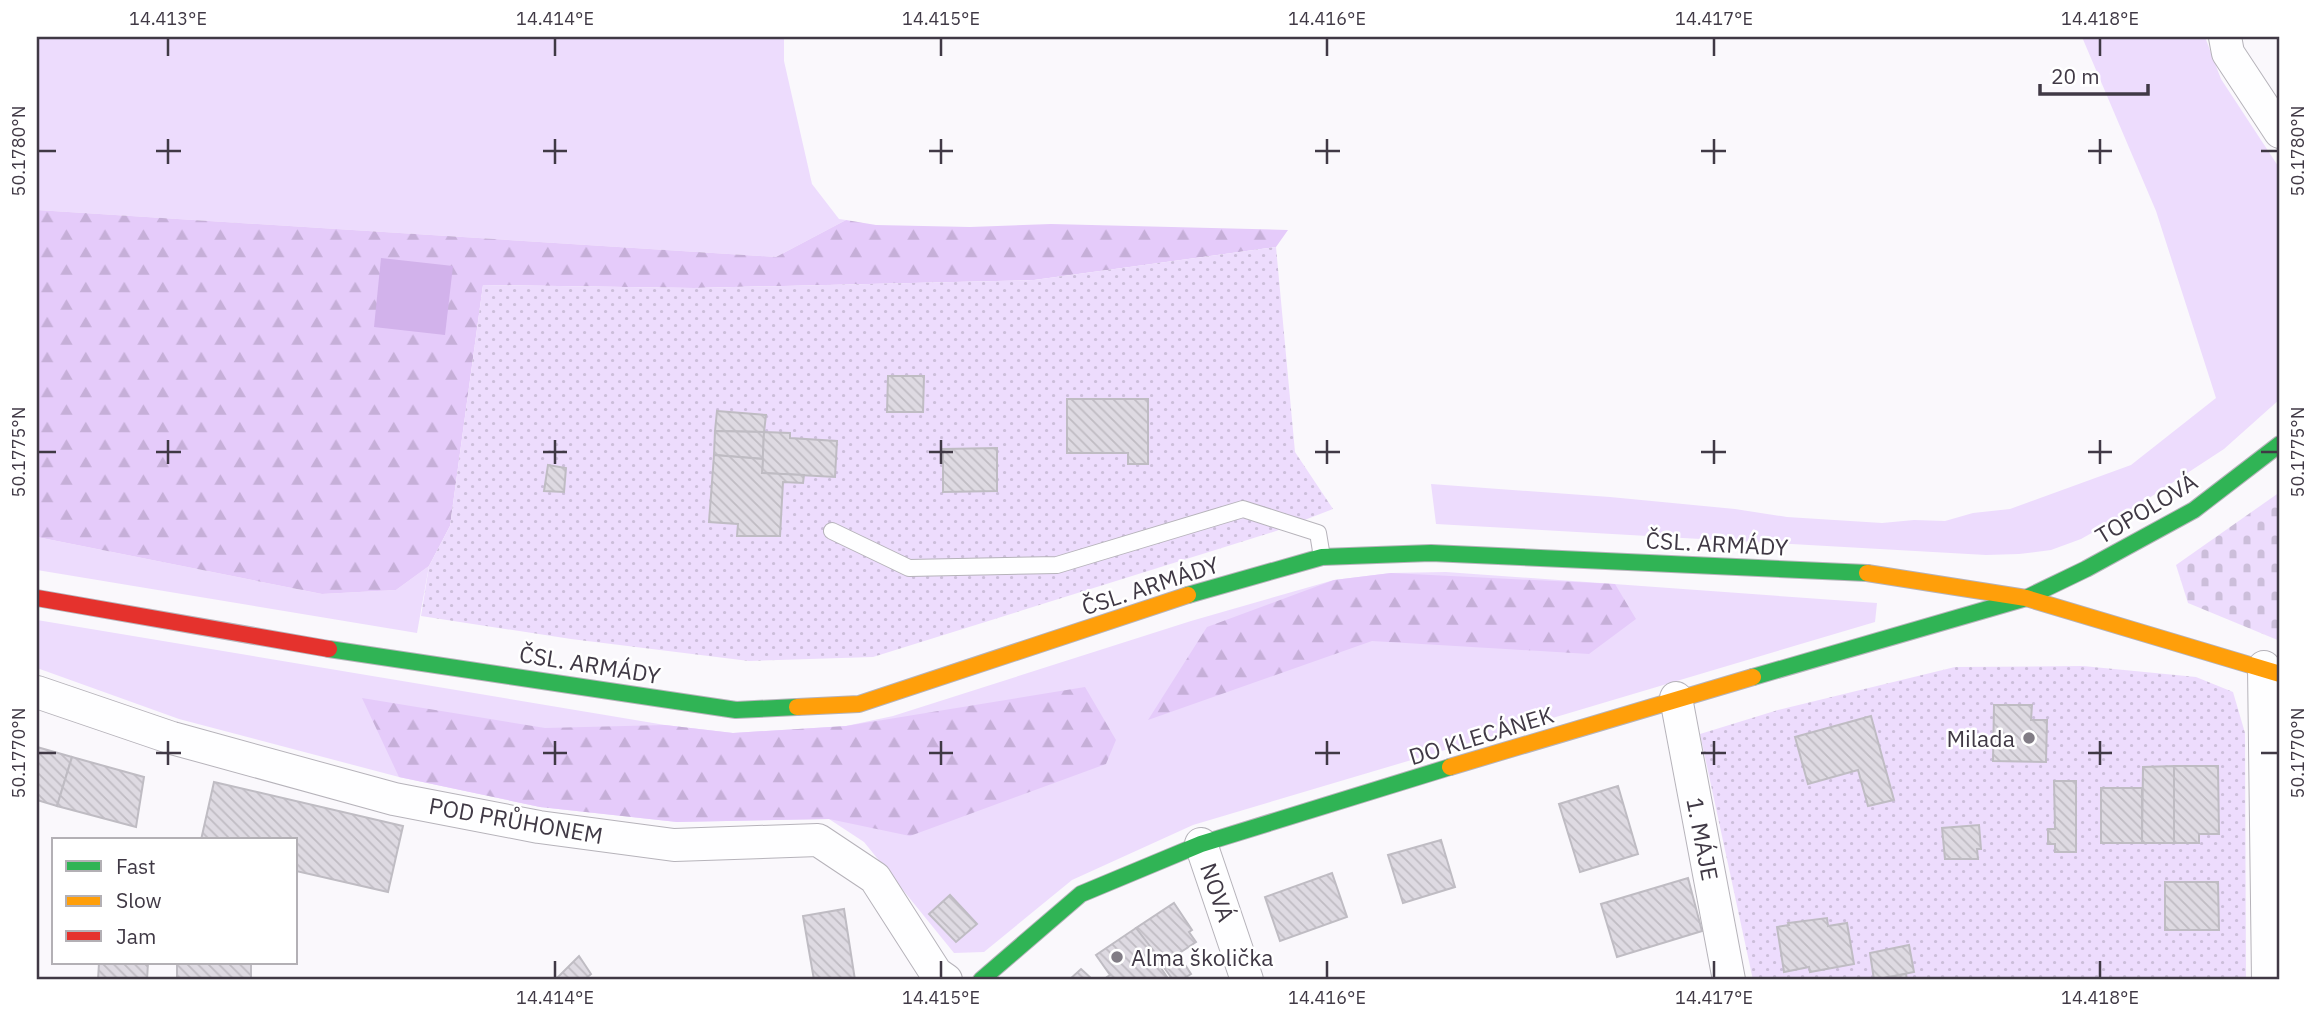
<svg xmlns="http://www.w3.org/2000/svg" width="2317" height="1017" viewBox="0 0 2317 1017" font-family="'IBM Plex Sans',sans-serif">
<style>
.grass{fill:#eddcfd}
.forest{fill:url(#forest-firs)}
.cemetery{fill:url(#cemetery-stones)}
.garden{fill:url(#garden-dots)}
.water{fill:#d2b2eb}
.building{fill:url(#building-back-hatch);stroke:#bfbcc3;stroke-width:2}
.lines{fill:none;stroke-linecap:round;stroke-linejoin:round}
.lane-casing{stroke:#b6b3ba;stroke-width:18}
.street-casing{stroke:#b6b3ba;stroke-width:34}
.fast-casing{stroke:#b6b3ba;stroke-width:18}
.slow-casing{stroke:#b6b3ba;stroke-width:18}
.jam-casing{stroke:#b6b3ba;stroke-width:18}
.lane{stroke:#fefeff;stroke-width:16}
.street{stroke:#fefeff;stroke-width:32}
.fast{stroke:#30b455;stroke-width:16}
.slow{stroke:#ff9f0a;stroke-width:16}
.jam{stroke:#e5322d;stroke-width:16}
.ticks{fill:none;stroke:#403945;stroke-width:2.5}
.poi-dot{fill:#817c85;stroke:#fff;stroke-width:2.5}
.labels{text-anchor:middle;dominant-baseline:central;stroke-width:5;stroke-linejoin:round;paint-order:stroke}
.street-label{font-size:23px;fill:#403945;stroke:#fff}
.poi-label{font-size:23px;fill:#403945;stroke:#fff;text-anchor:end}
.neatline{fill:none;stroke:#403945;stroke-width:2.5}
.ticks-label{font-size:18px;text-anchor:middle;fill:#403945}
</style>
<defs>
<pattern id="forest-firs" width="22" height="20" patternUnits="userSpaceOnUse" patternTransform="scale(1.75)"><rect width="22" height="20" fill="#e5cbfa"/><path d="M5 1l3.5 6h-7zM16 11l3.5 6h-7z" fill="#c6afd8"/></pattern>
<pattern id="cemetery-stones" width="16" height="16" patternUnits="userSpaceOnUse" patternTransform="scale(1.75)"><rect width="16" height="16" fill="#eddcfd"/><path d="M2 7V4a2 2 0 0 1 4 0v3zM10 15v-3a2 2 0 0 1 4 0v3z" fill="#ccbeda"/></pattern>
<pattern id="garden-dots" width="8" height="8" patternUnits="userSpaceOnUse" patternTransform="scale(1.75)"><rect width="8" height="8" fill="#eddcfd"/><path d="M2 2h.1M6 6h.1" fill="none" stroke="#ccbeda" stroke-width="1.8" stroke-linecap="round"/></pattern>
<pattern id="building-back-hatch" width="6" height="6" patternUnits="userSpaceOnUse" patternTransform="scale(1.75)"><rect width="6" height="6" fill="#dedae2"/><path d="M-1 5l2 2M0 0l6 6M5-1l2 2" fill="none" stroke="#c0bcc3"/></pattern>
</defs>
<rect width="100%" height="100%" fill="#faf8fc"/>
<g class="grass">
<path d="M 37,37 L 784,37 L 784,61 L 812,184 L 839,219 L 846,220 L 776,257 L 37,210 Z"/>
<path d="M 2082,37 L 2205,37 L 2221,79 L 2280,169 L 2280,399 L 2224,449 L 2120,517 L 2081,539 L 2051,550 L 2019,554 L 1986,555 L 1436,524 L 1431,484 L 1610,497 L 1735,509 L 1787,517 L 1882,523 L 1914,520 L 1945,521 L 1973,513 L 2010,509 L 2131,465 L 2216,398 L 2156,211 Z"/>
<path d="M 37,537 L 322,594 L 396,590 L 429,566 L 417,633 L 37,570 Z"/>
<path d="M 1446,572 L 1877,603 L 1875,622 L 1193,825 L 1072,880 L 984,952 L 954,953 L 864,842 L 829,819 L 677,822 L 540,807 L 399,777 L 179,719 L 37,668 L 37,620 L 665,725 L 733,733 L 846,726 L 893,716 L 1191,621 L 1334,580 L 1391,573 Z"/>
</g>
<g class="forest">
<path d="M 37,210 L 776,257 L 846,220 L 876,225 L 970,227 L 1051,224 L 1288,230 L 1276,247 L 1034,280 L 694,288 L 483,285 L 450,526 L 429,566 L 396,590 L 322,594 L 37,537 Z"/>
<path d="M 1391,573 L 1615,584 L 1636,619 L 1589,654 L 1372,641 L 1148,720 L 1207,627 L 1334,580 Z"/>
<path d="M 1085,687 L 1116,740 L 1106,764 L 910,836 L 829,819 L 677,822 L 540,807 L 399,777 L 362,698 L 545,728 L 665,725 L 733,733 L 846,726 Z"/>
</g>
<path class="cemetery" d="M 2280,492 L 2280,641 L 2188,603 L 2176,565 Z"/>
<g class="garden">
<path d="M 1276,247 L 1295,452 L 1333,509 L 1276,531 L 873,657 L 749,661 L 571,639 L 421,616 L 429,566 L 450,526 L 483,285 L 694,288 L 1034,280 Z"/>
<path d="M 2083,666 L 2196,677 L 2233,692 L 2245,733 L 2246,980 L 1753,980 L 1700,734 L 1778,710 L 1955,667 Z"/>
</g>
<path class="water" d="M 381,258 L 453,266 L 445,335 L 374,327 Z"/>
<g class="building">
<path d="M 888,376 L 924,376 L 923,412 L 887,412 Z"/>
<path d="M 1067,399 L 1148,399 L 1148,464 L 1128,464 L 1128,453 L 1067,453 Z"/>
<path d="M 717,411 L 766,415 L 764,432 L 715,431 Z"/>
<path d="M 715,431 L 764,432 L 763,459 L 714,455 Z"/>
<path d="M 764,432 L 790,433 L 790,438 L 837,441 L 835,477 L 762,473 Z"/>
<path d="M 997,448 L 997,491 L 943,492 L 943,449 Z"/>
<path d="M 714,455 L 763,459 L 762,473 L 804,475 L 803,483 L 783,482 L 780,536 L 737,536 L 738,524 L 709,522 Z"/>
<path d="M 548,465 L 566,468 L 564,492 L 544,491 Z"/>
<path d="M 1994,705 L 2032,705 L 2031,720 L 2047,720 L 2046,762 L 1993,761 Z"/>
<path d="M 1871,716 L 1894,800 L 1868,806 L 1858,770 L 1808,784 L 1795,737 Z"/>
<path d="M 37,747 L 72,757 L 57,806 L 37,800 Z"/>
<path d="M 72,757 L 144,777 L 136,827 L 57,806 Z"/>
<path d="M 2174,766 L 2174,843 L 2142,843 L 2143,767 Z"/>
<path d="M 2174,766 L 2218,766 L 2219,834 L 2199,834 L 2199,843 L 2174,843 Z"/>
<path d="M 2054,781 L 2076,781 L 2076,852 L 2055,852 L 2055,844 L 2048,844 L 2048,829 L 2055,829 Z"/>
<path d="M 214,782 L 403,826 L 388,892 L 296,871 L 296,840 L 201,840 Z"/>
<path d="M 1618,786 L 1638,854 L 1580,872 L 1559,804 Z"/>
<rect x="2101" y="788" width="41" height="55"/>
<path d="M 1979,825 L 1981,849 L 1977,849 L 1978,859 L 1945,859 L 1942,828 Z"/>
<path d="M 1441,840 L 1455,887 L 1403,903 L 1388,855 Z"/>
<path d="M 1332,873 L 1347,917 L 1280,941 L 1265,897 Z"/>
<path d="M 1688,878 L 1702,931 L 1617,957 L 1601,904 Z"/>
<path d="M 2165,882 L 2218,882 L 2219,930 L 2165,930 Z"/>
<path d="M 950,895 L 977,924 L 956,942 L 929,914 Z"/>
<path d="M 1174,903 L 1192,930 L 1189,932 L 1196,942 L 1178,954 L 1191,974 L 1181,980 L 1173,980 L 1136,928 Z"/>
<path d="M 844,909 L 855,980 L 814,980 L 803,916 Z"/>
<path d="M 1827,918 L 1828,926 L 1847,923 L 1854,964 L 1810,972 L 1809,967 L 1784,972 L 1777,927 L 1789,925 L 1788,923 Z"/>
<path d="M 1136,928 L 1156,954 L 1153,956 L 1169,980 L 1109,980 L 1107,977 L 1110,975 L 1096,955 Z"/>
<path d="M 1909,945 L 1914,972 L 1874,980 L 1870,953 Z"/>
<path d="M 579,956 L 591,974 L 584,980 L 555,980 Z"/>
<path d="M 99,963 L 148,963 L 147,980 L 98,980 Z"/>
<rect x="177" y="963" width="74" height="17"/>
<path d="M 1081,969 L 1093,980 L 1069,980 Z"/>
<path d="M 1906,974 L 1907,980 L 1871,980 L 1874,980 Z"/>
</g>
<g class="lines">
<defs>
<path id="lane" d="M 832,531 L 909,568 L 1057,565 L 1243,509 L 1318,533 L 1322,557"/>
<g id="street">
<path d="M 2225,37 L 2228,53 L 2280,132"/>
<path d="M 2264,667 L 2268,980"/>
<path d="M 37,692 L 172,738 L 394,799 L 539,827 L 674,845 L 818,840 L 875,878 L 936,973 L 946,980"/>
<path d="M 1676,698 L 1729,980"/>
<path d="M 1201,844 L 1247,980"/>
</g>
<g id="fast">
<path d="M 1188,595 L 1322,557 L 1431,553 L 1867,573"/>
<path d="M 329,649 L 736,710 L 797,707"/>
<path d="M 1753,677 L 2026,598 L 2086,569 L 2194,510 L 2280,444"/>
<path d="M 981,980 L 1081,894 L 1201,844 L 1450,767"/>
</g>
<g id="slow">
<path d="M 1867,573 L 2026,598 L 2280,674"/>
<path d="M 797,707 L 859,704 L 1188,595"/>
<path d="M 1450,767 L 1753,677"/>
</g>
<path id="jam" d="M 37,598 L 329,649"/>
</defs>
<use href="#lane" class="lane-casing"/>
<use href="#street" class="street-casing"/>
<use href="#fast" class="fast-casing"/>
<use href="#slow" class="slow-casing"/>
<use href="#jam" class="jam-casing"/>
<use href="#lane" class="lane"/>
<use href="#street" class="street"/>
<use href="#fast" class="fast"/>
<use href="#slow" class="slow"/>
<use href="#jam" class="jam"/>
</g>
<path class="ticks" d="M 168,38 L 168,56M 555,38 L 555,56M 941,38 L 941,56M 1327,38 L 1327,56M 1714,38 L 1714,56M 2100,38 L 2100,56M 168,139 L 168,164M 555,139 L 555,164M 941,139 L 941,164M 1327,139 L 1327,164M 1714,139 L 1714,164M 2100,139 L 2100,164M 38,151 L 56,151M 156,151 L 181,151M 543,151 L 567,151M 929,151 L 953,151M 1315,151 L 1340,151M 1701,151 L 1726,151M 2088,151 L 2112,151M 2261,151 L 2278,151M 168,440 L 168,464M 555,440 L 555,464M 941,440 L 941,464M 1327,440 L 1327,464M 1714,440 L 1714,464M 2100,440 L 2100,464M 38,452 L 56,452M 156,452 L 181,452M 543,452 L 567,452M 929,452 L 953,452M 1315,452 L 1340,452M 1701,452 L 1726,452M 2088,452 L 2112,452M 2261,452 L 2278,452M 168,741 L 168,765M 555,741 L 555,765M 941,741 L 941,765M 1327,741 L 1327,765M 1714,741 L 1714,765M 2100,741 L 2100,765M 38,753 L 56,753M 156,753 L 181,753M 543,753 L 567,753M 929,753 L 953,753M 1315,753 L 1340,753M 1701,753 L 1726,753M 2088,753 L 2112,753M 2261,753 L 2278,753M 555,961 L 555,978M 941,961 L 941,978M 1327,961 L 1327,978M 1714,961 L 1714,978M 2100,961 L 2100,978"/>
<g class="poi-dot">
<circle cx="2029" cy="738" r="7"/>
<circle cx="1117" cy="957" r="7"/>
</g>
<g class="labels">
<g class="street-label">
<text transform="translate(2146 508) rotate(-31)">TOPOLOVÁ</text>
<text transform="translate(1717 543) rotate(3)">ČSL. ARMÁDY</text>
<text transform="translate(1150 585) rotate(-18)">ČSL. ARMÁDY</text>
<text transform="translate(590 664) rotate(9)">ČSL. ARMÁDY</text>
<text transform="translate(1481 735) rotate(-17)">DO KLECÁNEK</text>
<text transform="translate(516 820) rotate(10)">POD PRŮHONEM</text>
<text transform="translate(1703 839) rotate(79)">1. MÁJE</text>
<text transform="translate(1218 892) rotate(71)">NOVÁ</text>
</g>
<g class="poi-label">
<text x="2015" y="738">Milada</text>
<text x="1131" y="957" text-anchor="start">Alma školička</text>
</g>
</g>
<rect width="2317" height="1017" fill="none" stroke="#ffffff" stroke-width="77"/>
<rect x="52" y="838" width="245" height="126" fill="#ffffff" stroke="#b3b0b5" stroke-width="2"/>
<rect x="66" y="861" width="35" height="10" fill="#30b455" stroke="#b3b0b5" stroke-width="2"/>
<text x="116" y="874" font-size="21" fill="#403945">Fast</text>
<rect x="66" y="896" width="35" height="10" fill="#ff9f0a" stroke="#b3b0b5" stroke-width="2"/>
<text x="116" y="908" font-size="21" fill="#403945">Slow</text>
<rect x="66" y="931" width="35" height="10" fill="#e5322d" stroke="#b3b0b5" stroke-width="2"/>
<text x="116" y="944" font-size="21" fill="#403945">Jam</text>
<path d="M2040 84v10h108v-10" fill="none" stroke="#403945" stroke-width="3.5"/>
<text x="2051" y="84" font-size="21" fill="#403945" stroke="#ffffff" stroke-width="5" paint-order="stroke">20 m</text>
<rect x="38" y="38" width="2240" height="940" class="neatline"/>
<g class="ticks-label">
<text x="168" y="25">14.413°E</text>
<text x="555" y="25">14.414°E</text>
<text x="941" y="25">14.415°E</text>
<text x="1327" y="25">14.416°E</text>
<text x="1714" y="25">14.417°E</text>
<text x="2100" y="25">14.418°E</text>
<text transform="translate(19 151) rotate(-90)" y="6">50.1780°N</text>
<text transform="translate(2298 151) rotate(-90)" y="6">50.1780°N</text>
<text transform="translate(19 452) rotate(-90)" y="6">50.1775°N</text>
<text transform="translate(2298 452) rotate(-90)" y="6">50.1775°N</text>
<text transform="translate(19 753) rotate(-90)" y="6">50.1770°N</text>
<text transform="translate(2298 753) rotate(-90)" y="6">50.1770°N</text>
<text x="555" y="1004">14.414°E</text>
<text x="941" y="1004">14.415°E</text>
<text x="1327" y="1004">14.416°E</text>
<text x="1714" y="1004">14.417°E</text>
<text x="2100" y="1004">14.418°E</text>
</g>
</svg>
